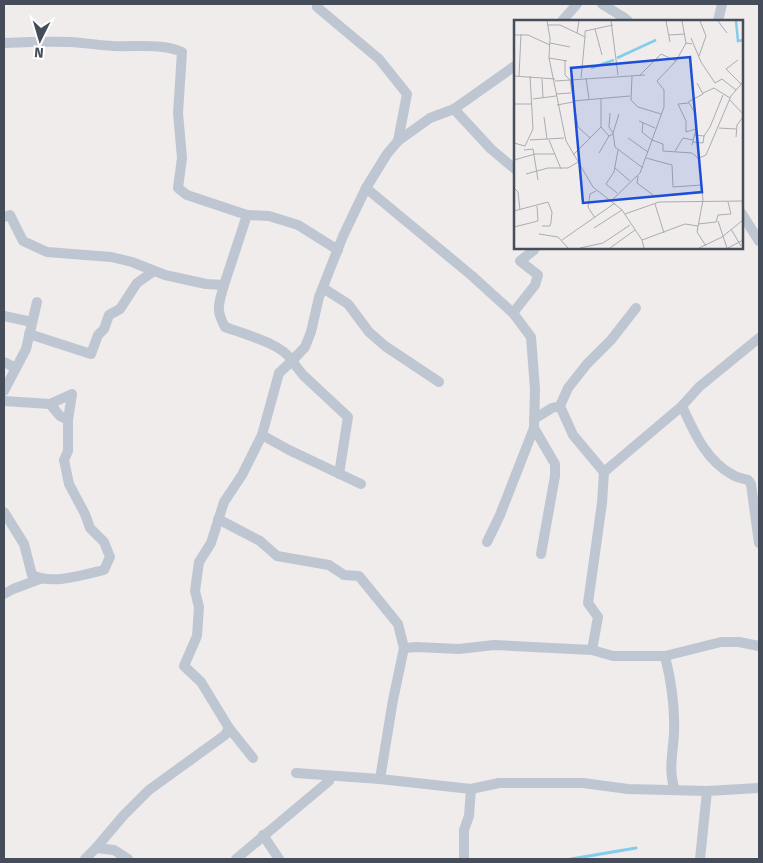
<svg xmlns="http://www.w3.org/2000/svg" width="763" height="863" viewBox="0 0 763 863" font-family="'Fira Sans',sans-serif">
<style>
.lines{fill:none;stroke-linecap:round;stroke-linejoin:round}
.stream{stroke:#84cceb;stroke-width:3}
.street{stroke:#bec6d2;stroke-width:10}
.inset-river{fill:none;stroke:#84cceb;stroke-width:2.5}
.inset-road{fill:none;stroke:#abacb1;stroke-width:1}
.view{fill:#1d4ed8;fill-opacity:0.15;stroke:#1d4ed8;stroke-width:2.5}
.inset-edge{fill:none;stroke:#444d59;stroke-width:2.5}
</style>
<rect width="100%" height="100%" fill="#efeceb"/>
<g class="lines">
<path class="stream" d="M 571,859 L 636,848"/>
<g class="street">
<path d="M 602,4 L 623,17 L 628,21"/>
<path d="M 317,7 L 379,59 L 407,94 L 398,141"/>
<path d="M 562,21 L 577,4"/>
<path d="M 718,21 L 722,4"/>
<path d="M 4,43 C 26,42 48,41 70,42 C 85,43 99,45 113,46 C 136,47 161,43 182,52 L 178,113 L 182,158 L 178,188 L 187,195 L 247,215 L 269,216 L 298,225 L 338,250"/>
<path d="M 454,109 L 491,149 L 516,170"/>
<path d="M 366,188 L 471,275 L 513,313 L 531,337 L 535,389 L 534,428 L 500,515 L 487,542"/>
<path d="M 742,214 L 759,241"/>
<path d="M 4,217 L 10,215 L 23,241 L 47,252 L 111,257 L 132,262 L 165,275 L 206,284 L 224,285 C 219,304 215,309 225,327 C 244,334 283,344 292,361 L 305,347 L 311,332 L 319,297 L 343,236 L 366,188 L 387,154 L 398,141 L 430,118 L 454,109 L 516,65"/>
<path d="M 224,285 L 247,215"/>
<path d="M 323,288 L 348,304 L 369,332 L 385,346 L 439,382"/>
<path d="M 513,313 L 535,285 L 538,275 L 520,261 L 534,250 L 535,248"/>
<path d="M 4,316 L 32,322"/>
<path d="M 29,334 L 91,354 L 98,335 L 104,329 L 109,315 L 120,309 L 137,283 L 154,271"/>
<path d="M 4,362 L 16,368"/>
<path d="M 4,391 L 26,349 L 37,302"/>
<path d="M 4,401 L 50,404 L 72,394 L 68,420 L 68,451 L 64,460 L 69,484 L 85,514 L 90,528 L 104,542 L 110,557 L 104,570 C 83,575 51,585 32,575 L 24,544 L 4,512"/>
<path d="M 50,404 L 60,416 L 68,420"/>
<path d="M 560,406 L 568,388 L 587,364 L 611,340 L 636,308"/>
<path d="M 682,406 C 694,432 706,461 733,475 C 737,478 743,478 748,480 L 751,484 L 759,543"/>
<path d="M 534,419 L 552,408 L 560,406 L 573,435 L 604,472 L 602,503 L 588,603 L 598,617 L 592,650"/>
<path d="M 534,428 L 555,464 L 555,476 L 541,554"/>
<path d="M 262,435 L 289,450 L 361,484"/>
<path d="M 604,472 L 682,406 L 699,387 L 759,338"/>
<path d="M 218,519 L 260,541 L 277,556 L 329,565 L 344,575 L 359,576 L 398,624 L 404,648 L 393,700 L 380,779"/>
<path d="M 4,594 L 13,589 L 40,579"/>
<path d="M 404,648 L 416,647 L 459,649 L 494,645 L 592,650 L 613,656 L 665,656 L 721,642 L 739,642 L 759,646"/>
<path d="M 665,656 C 671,680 675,707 674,733 C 673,753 668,771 675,790"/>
<path d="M 229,728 L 253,758"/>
<path d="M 296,773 L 380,779 L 471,789 L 499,783 L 583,783 L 628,789 L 707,791 L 759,788"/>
<path d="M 263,835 L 279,859"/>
<path d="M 85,859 L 96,848"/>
<path d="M 128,859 L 114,850 L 96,848 L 123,816 L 149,790 L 225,735 L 229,728 L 201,682 L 184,666 L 197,636 L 199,607 L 195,591 L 199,562 L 211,543 L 224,502 L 242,475 L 262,435 L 279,373 L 292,361 L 303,375 L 348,417 L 339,474"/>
<path d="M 236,859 L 329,781"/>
<path d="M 464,859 L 464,830 L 469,816 L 471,789"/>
<path d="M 700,859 L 707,791"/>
</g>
</g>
<g transform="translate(514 20)">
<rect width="229" height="229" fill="#efeceb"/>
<path class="inset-river" d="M 222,1 L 224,21 L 229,20M 103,38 L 142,20M 77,48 L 100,40"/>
<path class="inset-road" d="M 33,1 L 36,18 L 35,38 L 52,121 L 79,167 L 108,190 L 128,220M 65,1 L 63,13 L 71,17 L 67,58M 97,1 L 104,55M 152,1 L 156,22M 168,1 L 172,23 L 178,24M 204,1 L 213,13M 34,5 L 46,5 L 63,13M 81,9 L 88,35M 0,15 L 14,15 L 36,25M 155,15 L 171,14M 71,17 L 71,11 L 99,5M 177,18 L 187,42 L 201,63 L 208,59 L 222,70M 36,23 L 56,27M 185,36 L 192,16 L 186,1M 35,38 L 53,41M 51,40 L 51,55 L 56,60 L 64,107 L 76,118M 224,40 L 212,49 L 227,64M 162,41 L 172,23M 126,55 L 147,34 L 162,41 L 143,61 L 150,70 L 150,87 L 138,120 L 128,112 L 129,103M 0,56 L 41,59M 5,56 L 7,14M 118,56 L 117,80 L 124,87 L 147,94M 72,58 L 75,79M 28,59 L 29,78M 41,61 L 131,55M 189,73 L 200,68 L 216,78M 42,74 L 57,73M 19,79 L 42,76M 87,79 L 87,107 L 95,116 L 99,114M 216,80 L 229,94M 59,81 L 116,76M 174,82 L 189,74 L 183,63M 0,84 L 18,84M 43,85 L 59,82M 96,93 L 95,107 L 99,113M 105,94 L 99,113 L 101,127 L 129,148M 30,97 L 33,119M 125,101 L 141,108M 205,108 L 222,109M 181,115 L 190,116 L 196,107 L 209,75M 222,117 L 223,105 L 229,97M 114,118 L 134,132M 16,120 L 50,118M 35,120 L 47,149M 179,122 L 189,123 L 190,116M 0,123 L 11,126 L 19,109 L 16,56M 178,125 L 182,109 L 172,112 L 172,101 L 164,84 L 175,83 L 182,94M 10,130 L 19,129 L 24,160M 161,131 L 169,118 L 179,120M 85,133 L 95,116M 59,135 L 87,107M 132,138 L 158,145 L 159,167 L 188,165M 0,140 L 21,134 L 41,134M 101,148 L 116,161M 12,154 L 34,148 L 54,148 L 64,142M 124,156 L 123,163 L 139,175M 0,168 L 4,172 L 6,190M 103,173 L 92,164 L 100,152 L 104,130M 97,181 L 126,153 L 138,120 L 149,124 L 149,131 L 178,133 L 184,138M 141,184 L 150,213M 0,191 L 34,182 L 38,192 L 37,202 L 36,206 L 28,206M 111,194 L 145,182 L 229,181M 81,198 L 74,187 L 76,174 L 82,171M 204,201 L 213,228M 184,204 L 202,202 L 204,195 L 217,194 L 214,182M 0,207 L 24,201 L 23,186M 80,208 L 108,190M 217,209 L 227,226M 25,214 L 44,217 L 54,228M 48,220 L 101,183M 192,226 L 183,212 L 189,180 L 185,138 L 192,135 L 217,76 L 229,62M 66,228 L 89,223 L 116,205M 96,228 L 121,210M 130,228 L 128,220 L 171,204 L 184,206M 185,228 L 208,217 L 229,200M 214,228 L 229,220"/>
<path class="view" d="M 176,37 L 188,172 L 69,183 L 57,48 Z"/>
<rect width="229" height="229" class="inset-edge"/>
</g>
<rect width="763" height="863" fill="none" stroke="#444d59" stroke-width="10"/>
<g transform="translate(40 40) rotate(185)" stroke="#ffffff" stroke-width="4" paint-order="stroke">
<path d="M0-4L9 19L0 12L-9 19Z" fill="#444d59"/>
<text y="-8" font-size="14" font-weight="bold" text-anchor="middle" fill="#444d59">N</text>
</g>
</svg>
